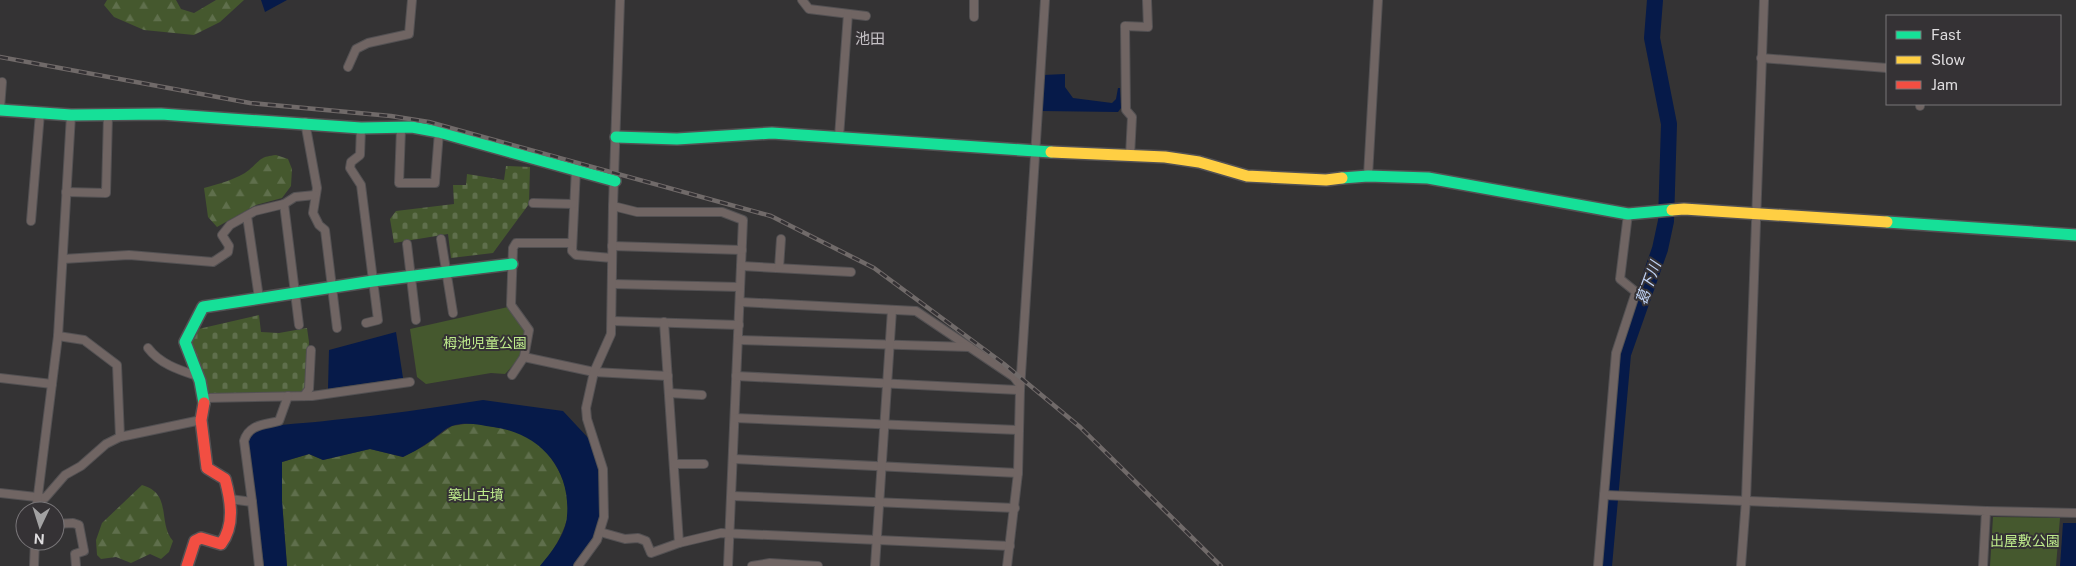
<svg xmlns="http://www.w3.org/2000/svg" width="2076" height="566" viewBox="0 0 2076 566" font-family="'Public Sans','Noto Sans JP',sans-serif">
<style>
.forest{fill:url(#forest-firs)}
.cemetery{fill:url(#cemetery-stones)}
.park{fill:#45582e}
.water{fill:#061a49}
.lines{fill:none;stroke-linecap:round;stroke-linejoin:round}
.river{stroke:#061a49;stroke-width:16}
.street-casing{stroke:#535153;stroke-width:10}
.fast-casing{stroke:#535153;stroke-width:14}
.slow-casing{stroke:#535153;stroke-width:14}
.jam-casing{stroke:#535153;stroke-width:14}
.street{stroke:#706563;stroke-width:8}
.fast{stroke:#16e098;stroke-width:11}
.slow{stroke:#ffcf43;stroke-width:11}
.jam{stroke:#f24e42;stroke-width:11}
.rail-casing{stroke:#706a69;stroke-width:4.5}
.rail{stroke:#353235;stroke-width:2.5;stroke-dasharray:8;stroke-linecap:butt}
.labels{text-anchor:middle;dominant-baseline:central;stroke-width:4;stroke-linejoin:round;paint-order:stroke}
.park-label{font-size:14px;fill:#bdea8b;stroke:#353235}
.neighbourhood-label{font-size:15px;fill:#c4c0c4;stroke:#353235}
.water-label{font-size:15px;font-style:italic;fill:#c0d3f5;stroke:#353235}
</style>
<defs>
<pattern id="forest-firs" width="22" height="20" patternUnits="userSpaceOnUse" patternTransform="scale(1.25)"><rect width="22" height="20" fill="#45582e"/><path d="M5 1l3.5 6h-7zM16 11l3.5 6h-7z" fill="#5f6f4c"/></pattern>
<pattern id="cemetery-stones" width="16" height="16" patternUnits="userSpaceOnUse" patternTransform="scale(1.25)"><rect width="16" height="16" fill="#45582e"/><path d="M2 7V4a2 2 0 0 1 4 0v3zM10 15v-3a2 2 0 0 1 4 0v3z" fill="#5f6f4c"/></pattern>
</defs>
<rect width="100%" height="100%" fill="#343334"/>
<g class="forest">
<path d="M 107,0 L 176,0 L 181,9 L 194,13 L 216,0 L 244,0 L 220,22 L 194,35 L 144,30 L 114,17 L 104,5 Z"/>
<path d="M 276,155 L 288,159 L 292,169 L 291,186 L 282,198 L 256,205 L 217,227 L 208,217 L 204,188 C 218,184 238,179 249,170 C 261,160 259,157 276,155 Z"/>
<path d="M 471,423 C 488,426 507,428 524,435 C 552,447 574,490 567,519 C 562,537 552,553 540,566 L 287,566 L 282,501 L 282,462 L 309,454 L 323,460 L 370,449 L 403,457 L 424,446 L 452,426 Z"/>
<path d="M 142,485 C 173,494 157,522 173,541 L 169,552 L 161,559 L 150,554 L 131,563 L 116,557 L 101,559 L 97,555 L 96,540 L 102,523 Z"/>
</g>
<g class="cemetery">
<path d="M 506,166 L 530,167 L 529,204 L 493,253 L 451,258 L 448,234 L 394,243 L 390,219 L 396,211 L 454,204 L 453,185 L 466,185 L 467,174 L 504,180 Z"/>
<path d="M 259,315 L 261,332 L 279,333 L 307,328 L 309,342 L 307,388 L 303,393 L 206,396 L 189,338 L 194,330 Z"/>
</g>
<g class="park">
<path d="M 508,307 C 513,313 523,321 525,328 C 531,344 515,364 505,374 L 491,373 L 426,384 L 417,377 L 410,329 Z"/>
<path d="M 1993,517 L 2060,518 L 2056,566 L 1990,566 Z"/>
</g>
<g class="water">
<path d="M 261,0 L 287,0 L 265,12 Z"/>
<path d="M 1065,74 L 1065,87 L 1073,98 L 1112,103 L 1116,99 L 1118,88 L 1120,88 L 1121,108 L 1118,112 L 1041,111 L 1043,75 Z"/>
<path d="M 396,332 L 403,378 L 328,389 L 329,350 Z"/>
<path d="M 483,400 L 563,411 L 591,441 L 598,463 L 601,488 L 599,530 L 574,566 L 540,566 C 551,553 566,534 567,516 C 571,468 539,433 493,427 C 480,425 468,422 455,425 C 445,427 435,439 426,444 C 419,449 411,453 403,457 L 370,449 L 323,460 L 309,454 L 282,462 L 282,501 L 287,566 L 264,566 L 247,440 L 253,430 C 281,423 305,424 333,420 C 383,415 433,408 483,400 Z"/>
<path d="M 2063,523 L 2076,523 L 2076,566 L 2060,566 Z"/>
</g>
<g class="lines">
<path class="river" d="M 1604,566 L 1623,354 L 1660,249 L 1666,221 L 1669,124 L 1652,38 L 1655,0"/>
<defs>
<g id="street">
<path d="M 802,0 L 809,9 L 866,16"/>
<path d="M 974,17 L 974,0"/>
<path d="M 1761,58 L 1887,68"/>
<path d="M 348,67 L 356,49 L 368,43 L 409,34 L 412,0"/>
<path d="M 1920,106 L 1920,104"/>
<path d="M 0,108 L 2,82"/>
<path d="M 305,122 L 317,188 L 313,213 L 319,225 L 325,230 L 337,328"/>
<path d="M 361,128 L 360,155 L 351,162 L 350,168 L 361,185 L 378,320 L 366,323"/>
<path d="M 401,129 L 399,183 L 435,183 L 439,132"/>
<path d="M 839,137 L 848,14"/>
<path d="M 1130,156 L 1132,117 L 1126,110 L 1125,26 L 1148,27 L 1147,0"/>
<path d="M 576,169 L 572,251 L 576,255 L 612,258"/>
<path d="M 1368,176 L 1378,0"/>
<path d="M 66,192 L 106,193 L 108,116"/>
<path d="M 533,203 L 573,204"/>
<path d="M 284,204 L 299,325"/>
<path d="M 613,206 L 637,212 L 722,212 L 743,220 L 728,566"/>
<path d="M 247,216 L 259,298"/>
<path d="M 31,221 L 40,113"/>
<path d="M 441,239 L 453,313"/>
<path d="M 407,244 L 416,320"/>
<path d="M 612,246 L 742,250"/>
<path d="M 63,259 L 129,255 L 213,262 L 228,252 L 229,246 L 222,235 L 230,225 L 255,211 L 284,204 L 295,197 L 315,195"/>
<path d="M 741,266 L 851,272"/>
<path d="M 779,268 L 781,239"/>
<path d="M 612,284 L 740,287"/>
<path d="M 740,302 L 916,311 L 1014,377 L 1020,385"/>
<path d="M 612,321 L 739,325"/>
<path d="M 664,322 L 679,543 L 721,533 L 1010,546"/>
<path d="M 58,336 L 84,340 L 117,365 L 120,437"/>
<path d="M 738,340 L 969,347"/>
<path d="M 148,348 C 160,364 179,370 197,376"/>
<path d="M 524,357 L 594,372 L 668,376"/>
<path d="M 512,375 L 524,357 L 529,330 L 511,305 L 513,248 L 516,243 L 572,243"/>
<path d="M 736,376 L 1020,390"/>
<path d="M 0,378 L 52,384"/>
<path d="M 669,393 L 702,395"/>
<path d="M 304,396 L 309,389 L 311,350"/>
<path d="M 204,398 L 312,396 L 410,382"/>
<path d="M 735,418 L 1019,430"/>
<path d="M 734,459 L 1018,473"/>
<path d="M 675,464 L 704,464"/>
<path d="M 0,493 L 45,498 L 65,475 L 81,466 L 106,444 L 120,437 L 201,420"/>
<path d="M 1604,495 L 1986,511 L 1983,566"/>
<path d="M 732,496 L 1015,508"/>
<path d="M 230,499 L 252,502 L 259,566"/>
<path d="M 252,502 L 244,441 C 249,424 264,425 279,421 L 288,396"/>
<path d="M 36,511 L 58,336 L 71,115"/>
<path d="M 1986,511 L 2076,513"/>
<path d="M 55,524 L 73,523 L 79,525 L 84,551 L 75,554 L 76,566"/>
<path d="M 600,532 L 625,539 L 638,538 L 646,541 L 651,553 L 679,543"/>
<path d="M 34,566 L 35,541"/>
<path d="M 578,566 L 597,540 L 604,517 L 603,469 L 587,419 L 586,408 L 594,372 L 611,334 L 613,206 L 620,0"/>
<path d="M 752,566 L 770,563 L 818,566"/>
<path d="M 875,566 L 892,310"/>
<path d="M 1007,566 L 1018,473 L 1020,390 L 1045,0"/>
<path d="M 1598,566 L 1616,353 L 1636,292 L 1620,279 L 1628,214"/>
<path d="M 1741,566 L 1746,500 L 1764,0"/>
</g>
<g id="fast">
<path d="M 0,110 L 71,115 L 161,114 L 361,128 L 412,127 L 439,132 L 615,181"/>
<path d="M 616,137 L 677,139 L 772,133 L 1051,152"/>
<path d="M 1342,178 L 1368,176 L 1428,178 L 1628,214 L 1672,210"/>
<path d="M 1887,222 L 2076,235"/>
<path d="M 204,403 L 200,381 L 185,342 L 203,307 L 373,281 L 512,264"/>
</g>
<g id="slow">
<path d="M 1051,152 L 1165,157 L 1199,162 L 1247,176 L 1326,180 L 1342,178"/>
<path d="M 1672,210 L 1684,209 L 1887,222"/>
</g>
<path id="jam" d="M 187,566 L 195,541 L 201,538 L 221,544 C 235,525 231,501 225,479 L 207,468 L 201,420 L 204,403"/>
</defs>
<use href="#street" class="street-casing"/>
<use href="#fast" class="fast-casing"/>
<use href="#slow" class="slow-casing"/>
<use href="#jam" class="jam-casing"/>
<use href="#street" class="street"/>
<use href="#fast" class="fast"/>
<use href="#slow" class="slow"/>
<use href="#jam" class="jam"/>
<defs>
<path id="rail" d="M 0,57 L 250,103 L 391,116 L 429,122 L 771,216 L 874,268 L 1004,364 L 1080,427 L 1221,566"/>
</defs>
<use href="#rail" class="rail-casing"/>
<use href="#rail" class="rail"/>
</g>
<g class="labels">
<g class="park-label">
<text x="485" y="343">栂池児童公園</text>
<text x="476" y="495">築山古墳</text>
<text x="2025" y="541">出屋敷公園</text>
</g>
<g class="neighbourhood-label">
<text x="870" y="38">池田</text>
</g>
<g class="water-label">
<text transform="translate(1648 283) rotate(-70)">葛下川</text>
</g>
</g>
<rect x="1886" y="15" width="175" height="90" fill="#353235" stroke="#797679"/>
<rect x="1896" y="31" width="25" height="8" fill="#16e098" stroke="#797679"/>
<text x="1931" y="40" font-size="15" fill="#dedcde">Fast</text>
<rect x="1896" y="56" width="25" height="8" fill="#ffcf43" stroke="#797679"/>
<text x="1931" y="65" font-size="15" fill="#dedcde">Slow</text>
<rect x="1896" y="81" width="25" height="8" fill="#f24e42" stroke="#797679"/>
<text x="1931" y="90" font-size="15" fill="#dedcde">Jam</text>
<g transform="translate(40 526) rotate(184)"><circle r="24" fill="#353235" stroke="#797679"/>
<path d="M0-4L9 19L0 12L-9 19Z" fill="#a2a1a2"/>
<text y="-8" font-size="14" font-weight="bold" text-anchor="middle" fill="#dedcde">N</text>
</g>
</svg>
